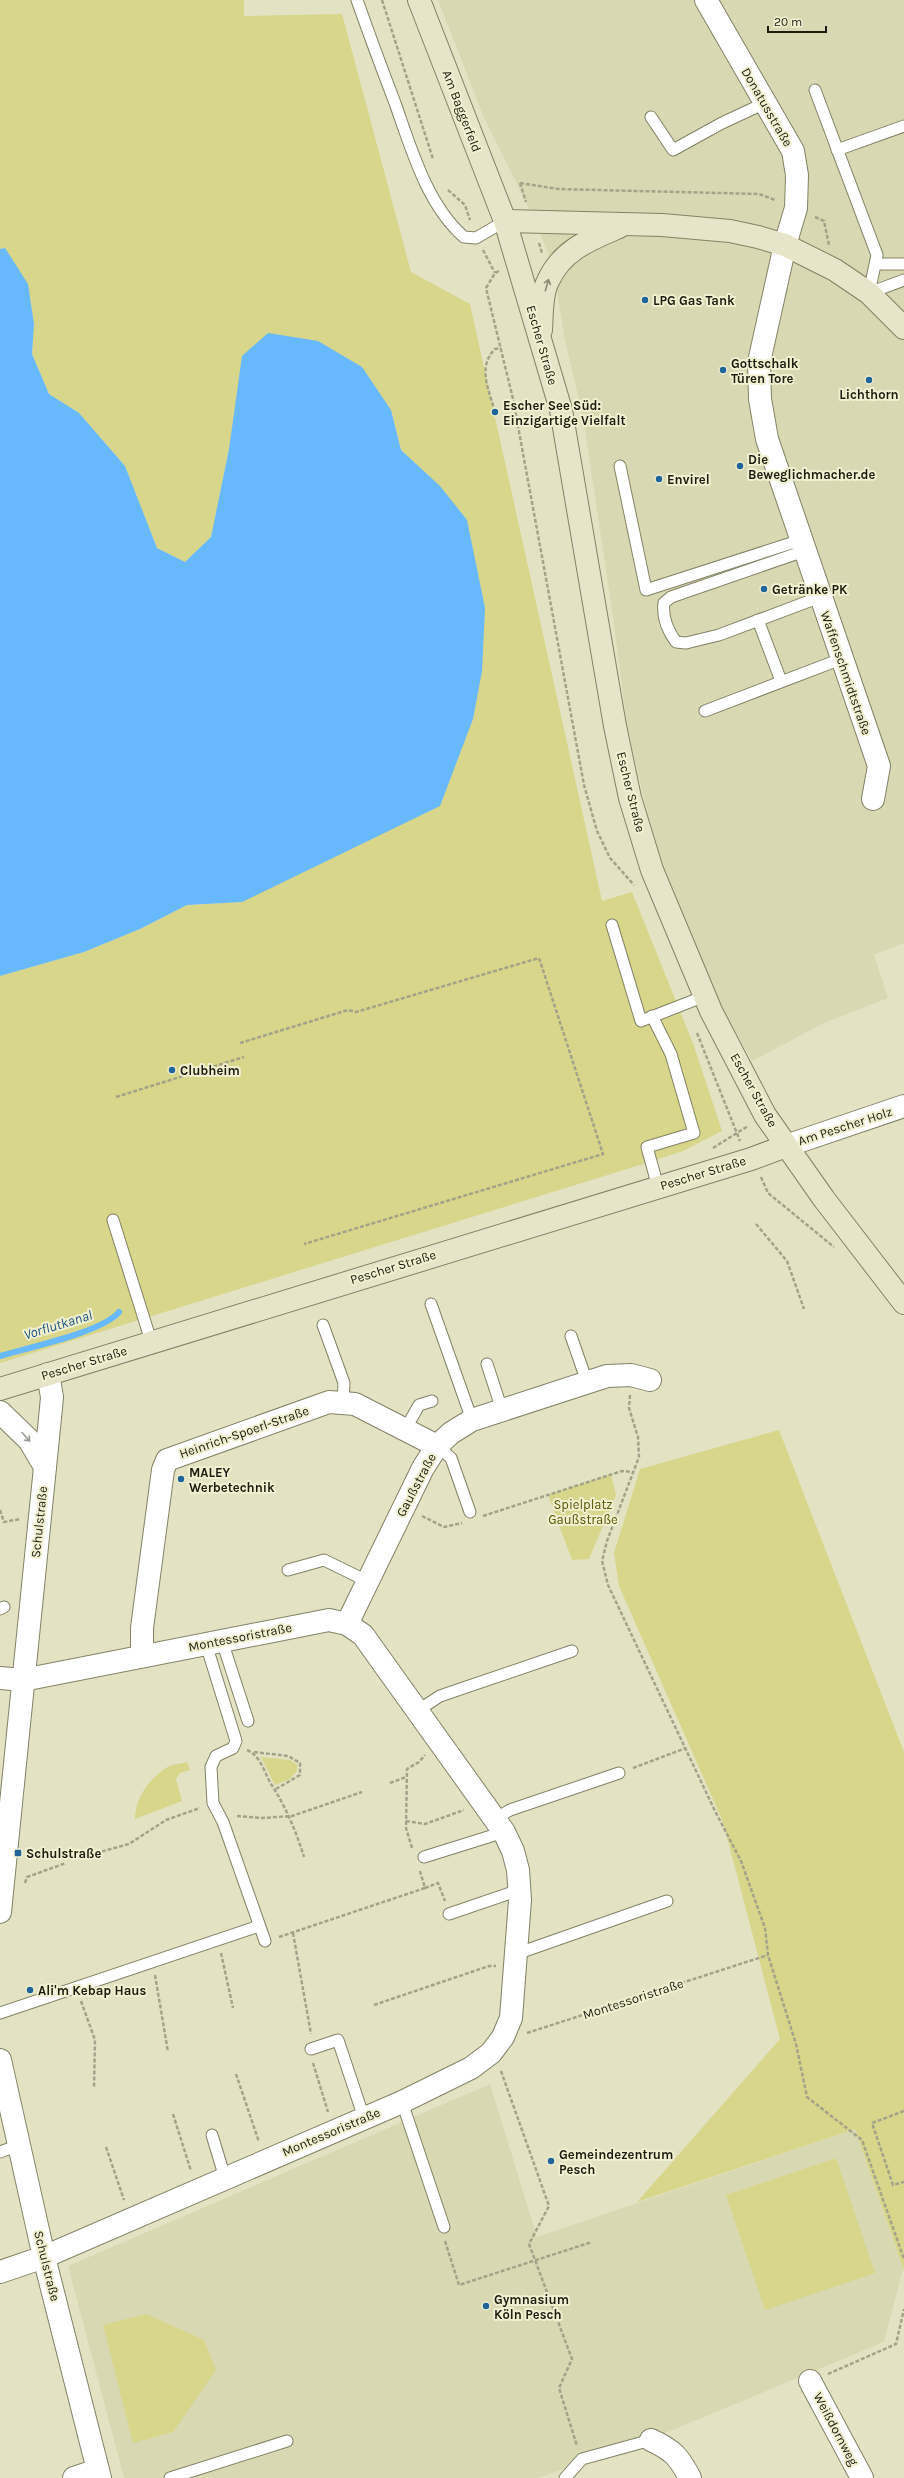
<svg xmlns="http://www.w3.org/2000/svg" width="904" height="2478" viewBox="0 0 904 2478" font-family="Karla,sans-serif">
<style>
.built{fill:#d8d9b2}
.green{fill:#d7d68a}
.water{fill:#68b8fd}
.lines{fill:none;stroke-linecap:round;stroke-linejoin:round}
.stream{stroke:#68b8fd;stroke-width:6}
.lane-casing{stroke:#828265;stroke-width:13}
.street-casing{stroke:#828265;stroke-width:24}
.secondary-casing{stroke:#828265;stroke-width:24}
.path{stroke:#a3a38a;stroke-width:2.5;stroke-dasharray:4 2;stroke-linecap:butt}
.lane{stroke:#fff;stroke-width:11}
.street{stroke:#fff;stroke-width:22}
.secondary{stroke:#e6e5c9;stroke-width:22}
.oneway{stroke:#8b8b76}
.oneway2{stroke:#999993}
.poi-dot{fill:#206499;stroke:#f0f0d1;stroke-width:1.5}
.labels{text-anchor:middle;dominant-baseline:central;stroke-width:4;stroke-linejoin:round;paint-order:stroke}
.street-label{font-size:13px;fill:#1c1c10;stroke:#f0f0d1}
.poi-label{font-size:13px;font-weight:bold;fill:#1c1c10;stroke:#f0f0d1;text-anchor:start}
.park-label{font-size:13px;fill:#585601;stroke:#f0f0d1}
.water-label{font-size:14px;font-style:italic;fill:#1a5480;stroke:#f0f0d1}
</style>
<rect width="100%" height="100%" fill="#e3e3c4"/>
<g class="built">
<path d="M 438,0 L 904,0 L 904,943 L 874,955 L 888,998 L 824,1023 L 752,1061 L 714,993 L 658,862 L 627,725 L 613,617 L 583,417 L 564,336 L 553,265 L 532,214 L 484,118 Z"/>
<path d="M 490,2084 L 537,2237 L 855,2129 L 903,2269 L 884,2342 L 668,2432 L 538,2478 L 124,2478 L 68,2266 Z"/>
</g>
<g class="green">
<path d="M 0,0 L 244,0 L 244,16 L 342,14 L 411,272 L 470,304 L 602,901 L 632,892 L 694,1046 L 722,1131 L 683,1151 L 640,1165 L 0,1363 L 0,976 L 84,952 L 140,929 L 187,905 L 242,902 L 440,486 L 401,450 L 391,410 L 229,449 L 211,537 L 185,562 L 157,548 L 125,466 L 79,413 L 49,394 L 32,354 L 34,324 L 5,248 L 0,249 Z"/>
<path d="M 779,1430 L 904,1752 L 904,2271 L 855,2129 L 637,2202 L 780,2039 L 723,1822 L 619,1586 L 614,1553 L 640,1469 Z"/>
<path d="M 611,1474 L 616,1495 L 589,1559 L 572,1560 L 548,1495 Z"/>
<path d="M 261,1757 L 290,1760 L 297,1765 L 297,1771 L 290,1779 L 275,1785 Z"/>
<path d="M 187,1762 L 190,1770 L 180,1773 L 176,1779 L 182,1801 L 135,1819 C 135,1798 149,1779 166,1768 C 171,1764 181,1764 187,1762 Z"/>
<path d="M 836,2158 L 875,2273 L 765,2310 L 726,2195 Z"/>
<path d="M 146,2314 L 204,2340 L 216,2370 L 173,2432 L 133,2443 L 103,2325 Z"/>
</g>
<path class="water" d="M 5,248 L 28,284 L 34,324 L 32,354 L 49,394 L 79,413 L 125,466 L 157,548 L 185,562 L 211,537 L 229,449 L 242,356 L 268,333 L 318,341 L 362,367 L 391,410 L 401,450 L 440,486 L 467,520 L 485,608 L 482,671 L 473,719 L 440,806 L 242,902 L 187,905 L 140,929 L 84,952 L 0,976 L 0,249 Z"/>
<g class="lines">
<path class="stream" d="M 0,1356 C 27,1348 103,1332 119,1312"/>
<defs>
<g id="lane">
<path d="M 357,0 C 369,34 382,69 395,103 C 411,148 427,205 464,237 L 476,238 L 505,221"/>
<path d="M 815,90 L 877,255 L 869,293"/>
<path d="M 651,117 L 673,150 L 722,123 L 765,103"/>
<path d="M 837,150 L 904,126"/>
<path d="M 876,264 L 904,264"/>
<path d="M 869,293 L 904,280"/>
<path d="M 620,466 L 646,590 L 801,540"/>
<path d="M 804,551 L 671,597 L 664,603 C 662,617 668,631 676,642 L 686,643 L 719,635 L 820,597"/>
<path d="M 758,620 L 781,681"/>
<path d="M 705,711 L 841,659"/>
<path d="M 612,925 L 641,1021 L 705,996"/>
<path d="M 652,1016 L 671,1054 L 694,1133 L 647,1147 L 658,1187"/>
<path d="M 113,1220 L 151,1341"/>
<path d="M 431,1304 L 472,1420"/>
<path d="M 323,1325 L 344,1383 L 343,1402"/>
<path d="M 571,1336 L 587,1382"/>
<path d="M 487,1364 L 502,1410"/>
<path d="M 405,1430 L 419,1405 L 432,1401"/>
<path d="M 437,1446 L 451,1458 L 470,1512"/>
<path d="M 288,1570 L 324,1560 L 367,1581"/>
<path d="M 0,1609 L 4,1607"/>
<path d="M 222,1641 L 248,1721"/>
<path d="M 206,1644 L 236,1741 L 233,1748 L 216,1756 L 211,1767 L 213,1803 L 223,1822 L 265,1941"/>
<path d="M 417,1711 L 440,1696 L 572,1651"/>
<path d="M 495,1819 L 510,1810 L 619,1773"/>
<path d="M 424,1857 L 504,1832"/>
<path d="M 449,1914 L 519,1890"/>
<path d="M 516,1954 L 667,1901"/>
<path d="M 0,2013 L 259,1926"/>
<path d="M 311,2049 L 338,2040 L 364,2118"/>
<path d="M 402,2102 L 444,2227"/>
<path d="M 212,2135 L 225,2178"/>
<path d="M 0,2152 L 19,2145"/>
<path d="M 170,2478 L 287,2441"/>
<path d="M 565,2478 L 582,2459 L 651,2440"/>
</g>
<g id="street">
<path d="M 706,0 L 793,151 L 797,175 L 796,208 L 785,245 L 759,362 L 760,399 L 767,439 L 879,766 L 873,799"/>
<path d="M 786,1146 L 904,1106"/>
<path d="M 0,1412 L 29,1440 L 45,1467"/>
<path d="M 347,1624 L 423,1468 L 437,1446 L 451,1433 L 472,1420 L 607,1376 L 631,1375 L 650,1380"/>
<path d="M 142,1656 L 142,1628 L 163,1470 L 167,1460 L 329,1402 L 355,1404 L 437,1446"/>
<path d="M 0,1678 L 23,1680 L 329,1620 L 347,1624 L 363,1635 L 504,1832 L 513,1851 L 518,1870 L 520,1900 L 511,2018 L 503,2037 L 491,2053 L 471,2068 L 402,2102 L 44,2257 L 0,2272"/>
<path d="M 0,1912 L 51,1408 L 52,1397 L 48,1374"/>
<path d="M 0,2060 L 44,2257 L 100,2478"/>
<path d="M 810,2381 L 862,2478"/>
<path d="M 651,2440 C 673,2450 679,2457 690,2478"/>
<path d="M 74,2478 L 98,2470"/>
</g>
<g id="secondary">
<path d="M 419,0 L 505,221 L 561,410 L 615,726 L 630,798 L 652,870 L 711,1011 L 765,1115 L 824,1199 L 904,1303"/>
<path d="M 505,221 L 662,225 L 730,231 L 758,237 L 785,245 L 835,270 L 869,293 L 904,328"/>
<path d="M 541,330 C 542,316 541,294 548,281 C 562,250 589,240 619,227"/>
<path d="M 0,1389 L 751,1159 L 786,1146"/>
</g>
</defs>
<use href="#lane" class="lane-casing"/>
<use href="#street" class="street-casing"/>
<use href="#secondary" class="secondary-casing"/>
<g class="path">
<path d="M 382,0 L 433,159"/>
<path d="M 520,183 L 526,202"/>
<path d="M 520,183 L 558,189 L 759,194 L 775,200"/>
<path d="M 448,190 L 465,205 L 470,220"/>
<path d="M 815,217 L 824,221 L 829,245"/>
<path d="M 539,243 L 542,253"/>
<path d="M 483,250 L 495,273"/>
<path d="M 499,271 L 495,273 L 486,288 L 513,399 L 584,785 L 597,831 L 610,858 L 634,885"/>
<path d="M 495,412 C 489,390 477,367 495,349 L 501,348"/>
<path d="M 697,1033 L 740,1141"/>
<path d="M 240,1043 L 348,1010 L 356,1012 L 539,958 L 603,1154 L 304,1244"/>
<path d="M 116,1097 L 244,1057"/>
<path d="M 713,1148 L 748,1126"/>
<path d="M 761,1177 L 768,1193 L 834,1247"/>
<path d="M 756,1224 L 787,1261 L 804,1309"/>
<path d="M 630,1395 L 629,1408 L 638,1437 L 639,1457 L 607,1541 L 602,1561 L 608,1585 L 715,1811 L 741,1861 L 765,1928 L 768,1955 L 796,2044 L 807,2097 L 862,2140 L 904,2259"/>
<path d="M 0,1510 L 4,1522 L 20,1519"/>
<path d="M 422,1516 L 444,1527 L 462,1523"/>
<path d="M 483,1516 L 622,1471 L 633,1472"/>
<path d="M 247,1750 C 261,1756 264,1772 271,1784 C 286,1807 296,1831 304,1857"/>
<path d="M 254,1752 L 288,1756 L 300,1763 L 300,1775 L 276,1789"/>
<path d="M 633,1768 L 686,1748"/>
<path d="M 390,1783 L 406,1777"/>
<path d="M 237,1816 L 262,1818 L 292,1816 L 362,1792"/>
<path d="M 406,1821 L 425,1824 L 464,1810"/>
<path d="M 412,1848 L 406,1828 L 407,1769 L 419,1762 L 425,1755"/>
<path d="M 96,1853 L 129,1844 L 166,1820 L 200,1808"/>
<path d="M 25,1883 L 27,1877 L 66,1863"/>
<path d="M 425,1888 L 438,1883 L 445,1901"/>
<path d="M 293,1933 L 311,2034"/>
<path d="M 279,1937 L 425,1888 L 420,1871"/>
<path d="M 221,1953 L 233,2008"/>
<path d="M 155,1975 L 168,2052"/>
<path d="M 81,2001 L 95,2040 L 94,2088"/>
<path d="M 374,2005 L 489,1966 L 496,1966"/>
<path d="M 527,2033 L 768,1955"/>
<path d="M 313,2063 L 328,2112"/>
<path d="M 501,2071 L 549,2206 L 529,2244 L 572,2359 L 559,2388 L 577,2446"/>
<path d="M 236,2074 L 259,2142"/>
<path d="M 904,2111 L 872,2123 L 893,2185 L 904,2182"/>
<path d="M 173,2114 L 191,2171"/>
<path d="M 106,2147 L 124,2200"/>
<path d="M 445,2241 L 459,2285 L 592,2242"/>
<path d="M 828,2374 L 896,2344 L 904,2309"/>
</g>
<use href="#lane" class="lane"/>
<use href="#street" class="street"/>
<use href="#secondary" class="secondary"/>
</g>
<defs><path id="oneway-shaft" d="M-6 0H5M1.5-3L5.5 0L1.5 3" fill="none" stroke-width="1.6" stroke-linecap="round" stroke-linejoin="round"/></defs>
<use class="oneway" href="#oneway-shaft" transform="translate(547 285) rotate(-74)"/>
<use class="oneway2" href="#oneway-shaft" transform="translate(26 1437) rotate(48)"/>
<g class="poi-dot">
<circle cx="645" cy="300" r="4"/>
<circle cx="723" cy="370" r="4"/>
<circle cx="869" cy="380" r="4"/>
<circle cx="495" cy="412" r="4"/>
<circle cx="740" cy="466" r="4"/>
<circle cx="659" cy="479" r="4"/>
<circle cx="764" cy="589" r="4"/>
<circle cx="172" cy="1070" r="4"/>
<circle cx="181" cy="1479" r="4"/>
<rect x="14" y="1849" width="8" height="8" rx="2"/>
<circle cx="30" cy="1990" r="4"/>
<circle cx="551" cy="2161" r="4"/>
<circle cx="486" cy="2306" r="4"/>
</g>
<g class="labels">
<g class="street-label">
<text transform="translate(767 107) rotate(60)">Donatusstraße</text>
<text transform="translate(462 111) rotate(69)">Am Baggerfeld</text>
<text transform="translate(542 345) rotate(74)">Escher Straße</text>
<text transform="translate(846 673) rotate(71)">Waffenschmidtstraße</text>
<text transform="translate(631 792) rotate(76)">Escher Straße</text>
<text transform="translate(754 1090) rotate(61)">Escher Straße</text>
<text transform="translate(845 1126) rotate(-18)">Am Pescher Holz</text>
<text transform="translate(703 1173) rotate(-17)">Pescher Straße</text>
<text transform="translate(393 1267) rotate(-17)">Pescher Straße</text>
<text transform="translate(84 1363) rotate(-17)">Pescher Straße</text>
<text transform="translate(244 1432) rotate(-19)">Heinrich-Spoerl-Straße</text>
<text transform="translate(416 1485) rotate(-62)">Gaußstraße</text>
<text transform="translate(39 1522) rotate(-84)">Schulstraße</text>
<text transform="translate(240 1637) rotate(-11)">Montessoristraße</text>
<text transform="translate(633 1999) rotate(-18)">Montessoristraße</text>
<text transform="translate(331 2132) rotate(-23)">Montessoristraße</text>
<text transform="translate(47 2266) rotate(76)">Schulstraße</text>
<text transform="translate(836 2429) rotate(62)">Weißdornweg</text>
</g>
<g class="poi-label">
<text x="653" y="300">LPG Gas Tank</text>
<text x="731" y="363">Gottschalk<tspan x="731" dy="15">Türen Tore</tspan></text>
<text x="869" y="394" text-anchor="middle">Lichthorn</text>
<text x="503" y="405">Escher See Süd:<tspan x="503" dy="15">Einzigartige Vielfalt</tspan></text>
<text x="748" y="459">Die<tspan x="748" dy="15">Beweglichmacher.de</tspan></text>
<text x="667" y="479">Envirel</text>
<text x="772" y="589">Getränke PK</text>
<text x="180" y="1070">Clubheim</text>
<text x="189" y="1472">MALEY<tspan x="189" dy="15">Werbetechnik</tspan></text>
<text x="26" y="1853">Schulstraße</text>
<text x="38" y="1990">Ali'm Kebap Haus</text>
<text x="559" y="2154">Gemeindezentrum<tspan x="559" dy="15">Pesch</tspan></text>
<text x="494" y="2299">Gymnasium<tspan x="494" dy="15">Köln Pesch</tspan></text>
</g>
<g class="park-label">
<text x="583" y="1504">Spielplatz<tspan x="583" dy="15">Gaußstraße</tspan></text>
</g>
<g class="water-label">
<text transform="translate(58 1325) rotate(-17)">Vorflutkanal</text>
</g>
</g>
<path d="M768 26v6h58v-6" fill="none" stroke="#1c1c10" stroke-width="2"/>
<text x="774" y="26" font-size="12" fill="#1c1c10" stroke="#f0f0d1" stroke-width="3" paint-order="stroke">20 m</text>
</svg>
